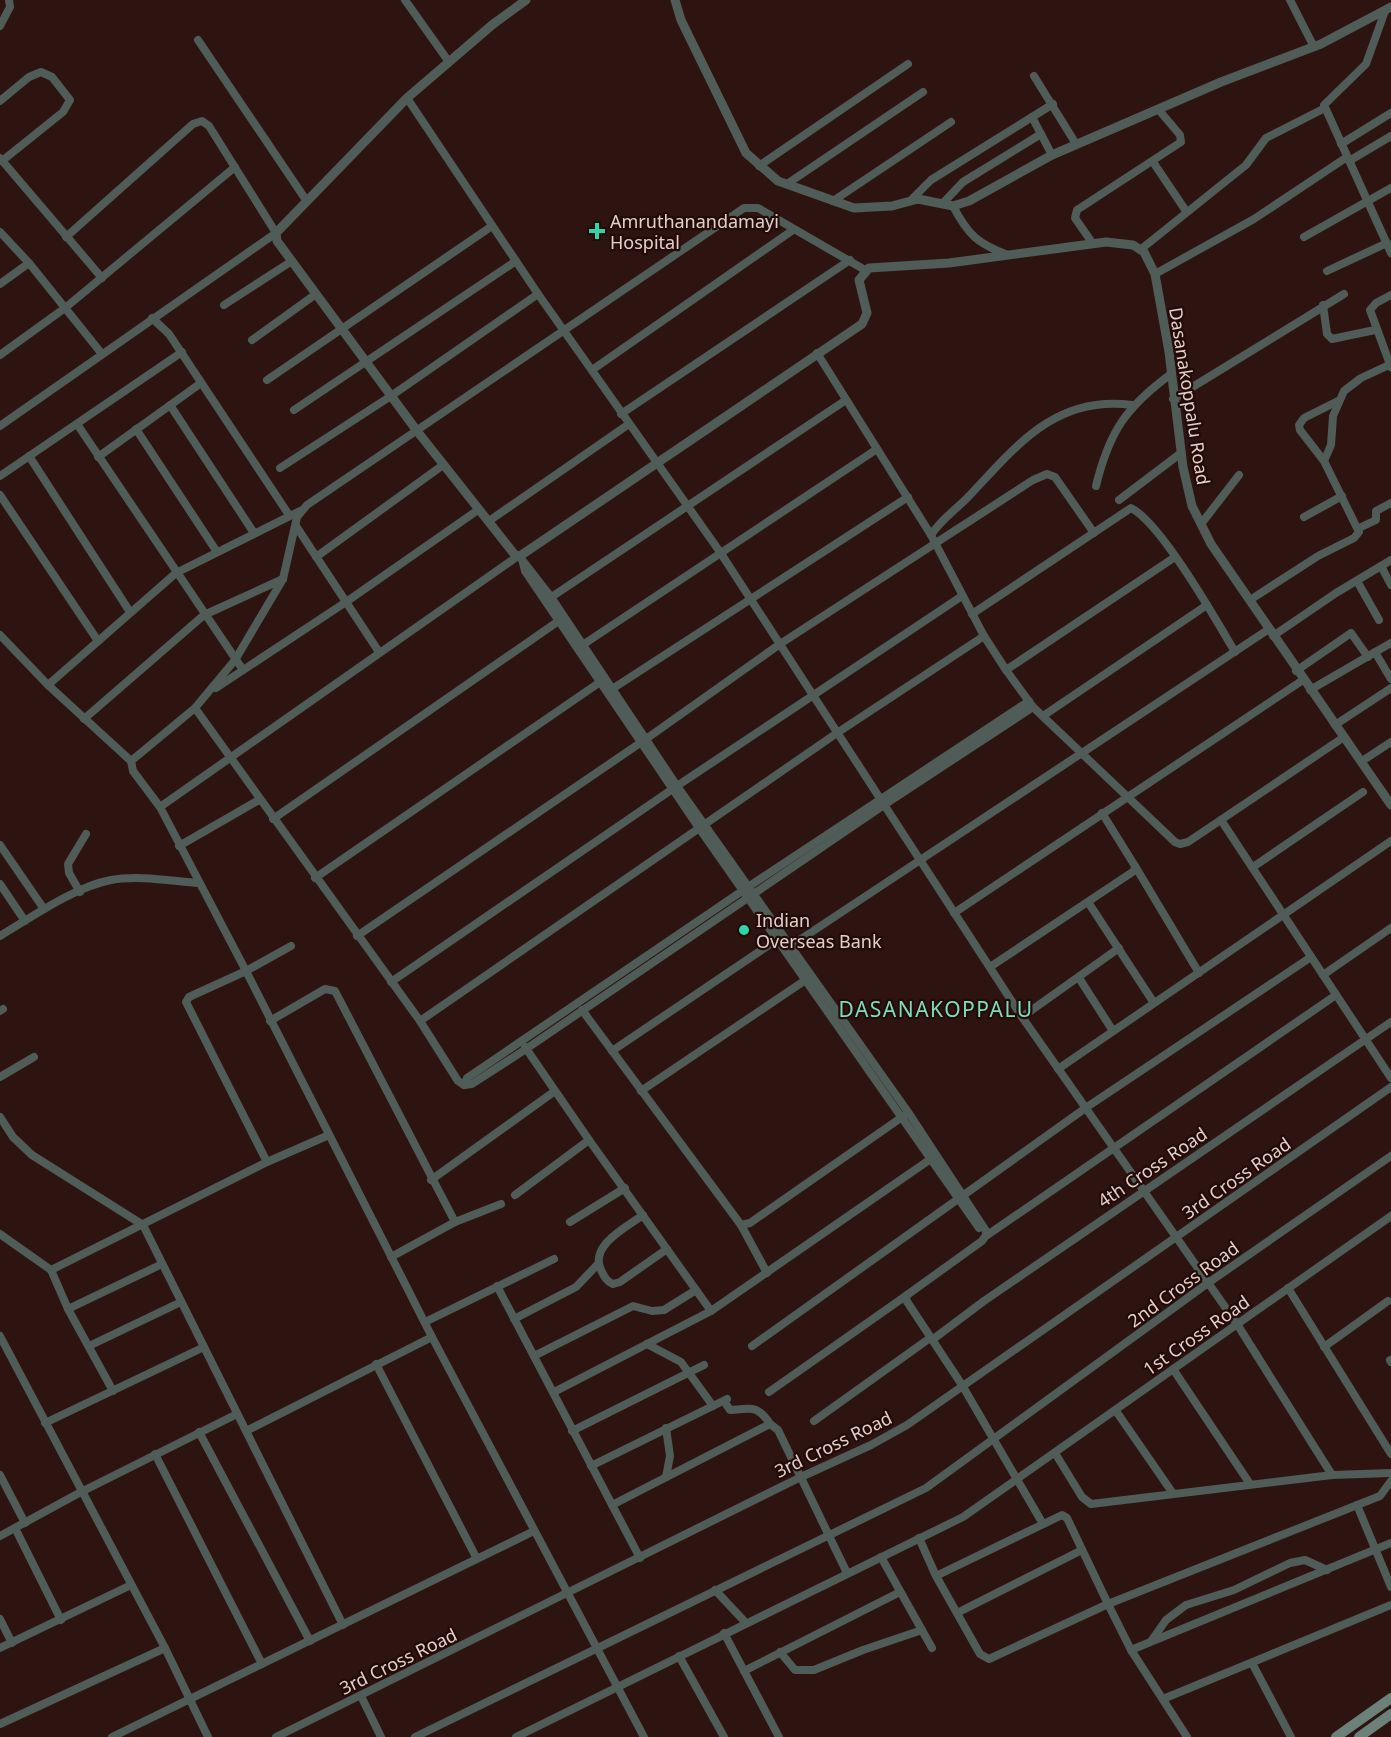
<svg xmlns="http://www.w3.org/2000/svg" width="1391" height="1737" viewBox="0 0 1391 1737" font-family="'Noto Sans',sans-serif">
<style>
.lines{fill:none;stroke-linecap:round;stroke-linejoin:round}
.minor{stroke:#4f5c57;stroke-width:8}
.tertiary{stroke:#4f5c57;stroke-width:9}
.secondary{stroke:#6b8179;stroke-width:10}
.poi-dot{fill:#2dd5ab;stroke:#230b08;stroke-width:2}
.labels{text-anchor:middle;dominant-baseline:central;stroke-width:4.5;stroke-linejoin:round;paint-order:stroke}
.poi-label{font-size:18px;fill:#e2cfcc;stroke:#230b08;text-anchor:start}
.street-label{font-size:18px;fill:#e2cfcc;stroke:#230b08}
.quarter-label{font-size:21px;letter-spacing:1.5px;fill:#7edcbe;stroke:#230b08}
</style>
<rect width="100%" height="100%" fill="#2d1411"/>
<g class="lines">
<g class="minor">
<path d="M 405,0 L 449,62"/>
<path d="M 1290,0 L 1314,47"/>
<path d="M 1385,11 L 1366,64 L 1324,105 L 1391,253"/>
<path d="M 0,26 L 10,7 L 9,0"/>
<path d="M 198,40 L 306,200"/>
<path d="M 1034,76 L 1076,144"/>
<path d="M 407,98 L 538,294 L 720,552 L 1022,1017 L 1237,1324 L 1332,1475"/>
<path d="M 0,101 L 29,77 L 41,72 L 52,77 L 70,100 L 63,112 L 2,161"/>
<path d="M 1032,117 L 1052,155"/>
<path d="M 1341,144 L 1391,113"/>
<path d="M 0,158 L 102,278"/>
<path d="M 1349,161 L 1391,136"/>
<path d="M 1153,162 L 1186,211"/>
<path d="M 759,166 L 908,64"/>
<path d="M 787,184 L 923,92"/>
<path d="M 911,200 L 931,180 L 1053,104"/>
<path d="M 833,201 L 951,122"/>
<path d="M 943,203 L 963,182 L 1041,134"/>
<path d="M 953,206 C 968,235 978,244 1008,255"/>
<path d="M 0,232 L 29,263 L 102,354"/>
<path d="M 1304,237 L 1391,188"/>
<path d="M 1093,244 L 1075,218 L 1077,210 L 1181,142 L 1180,135 L 1158,109"/>
<path d="M 1140,250 L 1246,165 L 1266,138 L 1325,108"/>
<path d="M 1327,271 L 1387,243"/>
<path d="M 1155,274 L 1254,219 L 1347,157"/>
<path d="M 0,284 L 29,263"/>
<path d="M 1391,295 L 1376,303 L 1370,310 L 1391,367"/>
<path d="M 224,305 L 292,261"/>
<path d="M 1323,305 L 1327,334 L 1332,339 L 1375,330"/>
<path d="M 152,318 L 169,334 L 289,515"/>
<path d="M 252,340 L 316,294"/>
<path d="M 817,353 L 931,535 L 984,636 L 1006,670 L 1033,707 L 1175,842 L 1180,844 L 1188,842 L 1344,737"/>
<path d="M 0,355 L 65,308 L 235,167"/>
<path d="M 592,370 L 793,230"/>
<path d="M 267,380 L 492,226"/>
<path d="M 1173,399 L 1344,294"/>
<path d="M 170,405 L 254,533"/>
<path d="M 294,410 L 516,261"/>
<path d="M 621,414 L 850,260"/>
<path d="M 77,424 L 243,670"/>
<path d="M 0,426 L 276,233 L 209,126 L 202,121 L 193,124 L 66,237"/>
<path d="M 136,429 L 217,552"/>
<path d="M 29,456 L 130,612"/>
<path d="M 98,457 L 201,383"/>
<path d="M 1324,461 L 1300,430 L 1299,425 L 1304,418 L 1338,401"/>
<path d="M 280,468 L 391,396 L 538,294"/>
<path d="M 0,476 L 182,352"/>
<path d="M 1096,486 C 1109,432 1126,407 1171,374"/>
<path d="M 0,495 L 98,641"/>
<path d="M 1119,500 L 1181,453"/>
<path d="M 1304,517 L 1342,496"/>
<path d="M 489,521 L 629,424"/>
<path d="M 1201,524 L 1239,475"/>
<path d="M 296,526 L 379,652"/>
<path d="M 1359,528 L 1376,520 L 1376,511 L 1391,503"/>
<path d="M 931,535 C 941,519 957,509 970,495 C 1017,445 1056,395 1132,405"/>
<path d="M 519,556 L 551,597 L 677,786 L 908,1112 L 986,1231 L 986,1235"/>
<path d="M 316,557 L 443,465"/>
<path d="M 523,563 L 525,571 L 699,828 L 979,1228"/>
<path d="M 1381,566 L 1391,585"/>
<path d="M 1357,581 L 1379,620"/>
<path d="M 547,600 L 846,400"/>
<path d="M 1250,600 L 1318,556 L 1354,538 L 1359,532 L 1324,461 L 1331,445 L 1333,416 L 1344,391 L 1361,378 L 1391,364"/>
<path d="M 972,614 L 1131,508 C 1161,523 1216,620 1235,652"/>
<path d="M 0,635 L 48,685 L 131,761"/>
<path d="M 1273,636 L 1336,593 L 1391,560"/>
<path d="M 581,646 L 877,449"/>
<path d="M 1375,652 L 1391,679"/>
<path d="M 1006,670 L 1175,557"/>
<path d="M 1296,671 L 1351,633 L 1368,657"/>
<path d="M 48,685 L 176,573 L 300,511"/>
<path d="M 216,688 L 346,602 L 478,510"/>
<path d="M 1310,690 L 1391,643"/>
<path d="M 609,691 L 908,497"/>
<path d="M 195,708 L 420,1021 L 458,1081 L 464,1085 L 472,1084 L 526,1049 L 884,805 L 1033,707"/>
<path d="M 1043,716 L 1207,605"/>
<path d="M 84,719 L 204,615 L 283,579"/>
<path d="M 1335,725 L 1391,688"/>
<path d="M 1362,761 L 1391,742"/>
<path d="M 160,807 L 518,556"/>
<path d="M 273,819 L 560,620"/>
<path d="M 1221,820 L 1391,1078"/>
<path d="M 0,845 L 44,909"/>
<path d="M 179,846 L 259,800"/>
<path d="M 1135,866 L 1199,973"/>
<path d="M 1253,867 L 1363,792"/>
<path d="M 315,878 L 603,680"/>
<path d="M 0,884 L 25,921"/>
<path d="M 80,892 L 69,873 L 68,864 L 86,834"/>
<path d="M 1088,902 L 1154,1003"/>
<path d="M 954,913 L 1303,680"/>
<path d="M 0,936 C 32,917 74,887 111,880 C 139,875 171,881 199,883"/>
<path d="M 357,936 L 646,739 L 780,644 L 1033,480 L 1047,474 L 1055,477 L 1094,533"/>
<path d="M 786,949 L 1269,629"/>
<path d="M 990,967 L 1134,871 L 1135,866 L 1102,813"/>
<path d="M 1323,975 L 1391,928"/>
<path d="M 1079,978 L 1113,1031"/>
<path d="M 391,982 L 677,786 L 962,596"/>
<path d="M 582,1010 L 741,1225 L 750,1223 L 905,1115"/>
<path d="M 0,1011 L 3,1009"/>
<path d="M 1022,1017 L 1119,948"/>
<path d="M 270,1021 L 325,989 L 335,991 L 455,1222"/>
<path d="M 420,1021 L 837,733 L 984,636"/>
<path d="M 612,1051 L 778,939"/>
<path d="M 1058,1069 L 1391,841"/>
<path d="M 0,1077 L 34,1057"/>
<path d="M 464,1085 L 467,1078 L 748,887 L 1029,701"/>
<path d="M 641,1091 L 810,977"/>
<path d="M 0,1117 L 13,1137 L 32,1155 L 143,1225 L 343,1625"/>
<path d="M 589,1140 L 711,1311"/>
<path d="M 267,1162 L 186,1002 L 189,997 L 246,971 L 291,946"/>
<path d="M 431,1180 L 555,1091"/>
<path d="M 515,1195 L 589,1140 L 525,1047"/>
<path d="M 643,1215 C 627,1227 589,1245 601,1270 C 604,1276 606,1281 613,1284 L 620,1282 L 667,1249"/>
<path d="M 570,1222 L 625,1188"/>
<path d="M 741,1225 L 767,1273"/>
<path d="M 0,1234 L 51,1270 L 68,1309 L 113,1391"/>
<path d="M 986,1235 L 982,1241 L 907,1295 L 906,1300 L 962,1385 L 1043,1524"/>
<path d="M 986,1236 L 1336,995"/>
<path d="M 391,1257 L 455,1222 L 501,1204"/>
<path d="M 51,1270 L 267,1162 L 329,1135"/>
<path d="M 497,1286 L 640,1558"/>
<path d="M 1288,1288 L 1391,1454"/>
<path d="M 68,1309 L 162,1264"/>
<path d="M 514,1319 L 576,1287 L 598,1264"/>
<path d="M 425,1322 L 554,1259"/>
<path d="M 0,1336 L 165,1648 L 208,1737"/>
<path d="M 932,1340 L 984,1301 L 1391,1022"/>
<path d="M 647,1344 L 681,1362 L 713,1406"/>
<path d="M 89,1346 L 181,1302"/>
<path d="M 752,1346 L 1087,1107 L 1311,957"/>
<path d="M 1324,1347 L 1388,1301"/>
<path d="M 534,1356 L 633,1306 L 652,1311 L 664,1310 L 696,1290"/>
<path d="M 1390,1360 L 1391,1362"/>
<path d="M 376,1364 L 477,1559"/>
<path d="M 1173,1369 L 1250,1484"/>
<path d="M 554,1392 L 711,1311 L 935,1156"/>
<path d="M 769,1392 L 907,1295"/>
<path d="M 724,1401 L 730,1410 C 751,1409 757,1404 770,1424"/>
<path d="M 1116,1411 L 1172,1492"/>
<path d="M 814,1421 L 930,1338"/>
<path d="M 45,1423 L 204,1347"/>
<path d="M 666,1428 L 670,1456 L 666,1477"/>
<path d="M 246,1431 L 432,1337"/>
<path d="M 572,1431 L 704,1365"/>
<path d="M 199,1432 L 310,1641"/>
<path d="M 1055,1453 L 1082,1497 L 1091,1504 L 1332,1475 L 1391,1473"/>
<path d="M 155,1454 L 262,1664"/>
<path d="M 591,1466 L 727,1399"/>
<path d="M 0,1475 L 25,1523"/>
<path d="M 612,1505 L 770,1424 L 778,1430 L 847,1573"/>
<path d="M 1357,1505 L 1391,1587"/>
<path d="M 15,1528 L 61,1620"/>
<path d="M 0,1536 L 81,1492 L 237,1414"/>
<path d="M 919,1538 L 936,1576 L 1062,1515 L 1067,1518 L 1108,1604 L 989,1659 L 980,1654 L 936,1576"/>
<path d="M 881,1557 L 932,1648"/>
<path d="M 715,1590 L 746,1623"/>
<path d="M 957,1613 L 1082,1550"/>
<path d="M 0,1619 L 12,1643"/>
<path d="M 724,1633 L 779,1737"/>
<path d="M 1152,1640 L 1166,1620 L 1186,1605 L 1234,1590 L 1290,1563 L 1305,1560 L 1327,1570"/>
<path d="M 0,1648 L 131,1585"/>
<path d="M 1131,1650 L 1391,1543"/>
<path d="M 780,1652 L 795,1670 L 814,1670 L 863,1650 L 922,1630"/>
<path d="M 679,1656 L 724,1737"/>
<path d="M 1252,1663 L 1291,1737"/>
<path d="M 744,1671 L 900,1592"/>
<path d="M 361,1696 L 381,1737"/>
<path d="M 1163,1699 L 1391,1605"/>
<path d="M 0,1724 L 165,1648"/>
<path d="M 112,1737 L 534,1531"/>
<path d="M 276,1737 L 801,1477 L 871,1445 L 907,1425 L 1391,1087"/>
<path d="M 415,1737 L 926,1488 L 1208,1283 L 1391,1156"/>
<path d="M 516,1737 L 963,1517 L 1391,1216"/>
<path d="M 644,1737 L 432,1337 L 246,971 L 160,807 L 133,771 L 131,761 L 195,708 L 235,660 L 283,579 L 297,517 L 307,505 L 744,208 L 758,208 L 865,270"/>
<path d="M 1187,1737 L 1131,1650 L 1108,1604 L 1380,1496 L 1391,1481"/>
</g>
<g class="tertiary">
<path d="M 526,0 L 492,25 L 407,98 L 276,233 L 277,241 L 417,431 L 515,555 L 520,556 L 862,324 L 867,313 L 859,280 L 869,268 L 949,263 L 1106,242 L 1133,245 L 1144,252 L 1155,274 L 1169,352 L 1183,467 L 1192,506 L 1211,544 L 1391,805"/>
<path d="M 675,0 L 681,20 L 746,153 L 778,181 L 854,208 L 892,206 L 918,199 L 953,206 L 969,201 L 1052,155 L 1221,82 L 1321,44 L 1391,7"/>
</g>
<g class="secondary">
<path d="M 1336,1737 L 1391,1698"/>
<path d="M 1359,1737 L 1391,1714"/>
</g>
</g>
<g class="poi-dot">
<path d="M594 222h6v6h6v6h-6v6h-6v-6h-6v-6h6z"/>
<circle cx="744" cy="930" r="6"/>
</g>
<g class="labels">
<g class="poi-label">
<text x="610" y="221">Amruthanandamayi<tspan x="610" dy="21">Hospital</tspan></text>
<text x="756" y="920">Indian<tspan x="756" dy="21">Overseas Bank</tspan></text>
</g>
<g class="street-label">
<text transform="translate(1190 396) rotate(81)">Dasanakoppalu Road</text>
<text transform="translate(1152 1167) rotate(-34)">4th Cross Road</text>
<text transform="translate(1236 1178) rotate(-35)">3rd Cross Road</text>
<text transform="translate(1183 1284) rotate(-36)">2nd Cross Road</text>
<text transform="translate(1196 1335) rotate(-35)">1st Cross Road</text>
<text transform="translate(833 1444) rotate(-26)">3rd Cross Road</text>
<text transform="translate(398 1661) rotate(-26)">3rd Cross Road</text>
</g>
<g class="quarter-label">
<text x="936" y="1009">DASANAKOPPALU</text>
</g>
</g>
</svg>
